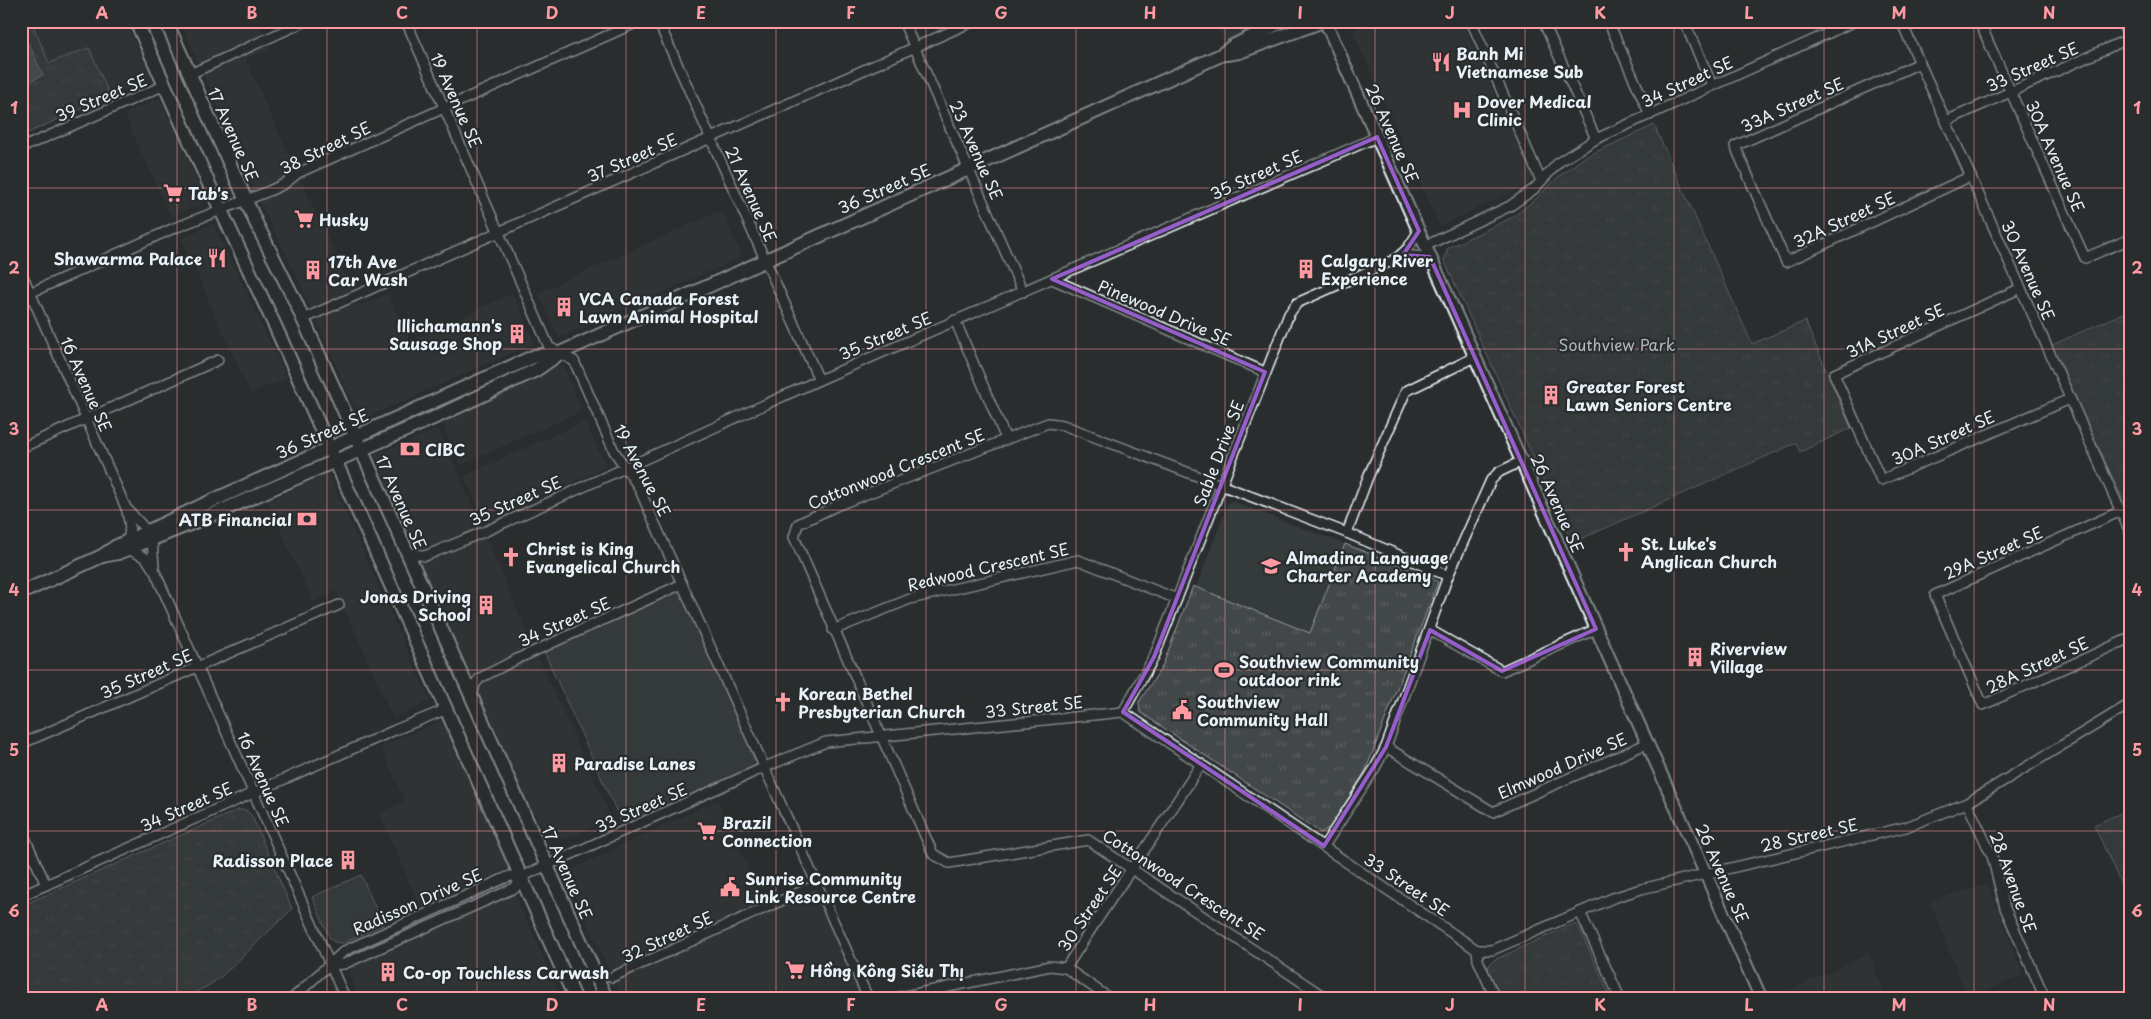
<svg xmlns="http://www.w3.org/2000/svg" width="2151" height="1019" viewBox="0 0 2151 1019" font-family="'Playpen Sans',sans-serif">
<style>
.built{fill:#363a3b}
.grass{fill:#424648;stroke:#959ca0}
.park{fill:url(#park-tufts);stroke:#959ca0}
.water{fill:#63686b;stroke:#989fa3}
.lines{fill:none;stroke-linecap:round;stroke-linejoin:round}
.minor-casing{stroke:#e8f1f8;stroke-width:12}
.tertiary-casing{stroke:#e8f1f8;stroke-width:15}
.secondary-casing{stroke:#e8f1f8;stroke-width:16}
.minor{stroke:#2a2d2e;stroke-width:9}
.tertiary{stroke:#2a2d2e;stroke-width:11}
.secondary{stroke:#2a2d2e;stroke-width:12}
.marked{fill:none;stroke:#965dcd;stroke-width:4;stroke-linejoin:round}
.grid{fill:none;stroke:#ff9aa2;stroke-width:1;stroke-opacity:0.55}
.labels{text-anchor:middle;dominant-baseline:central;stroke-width:4.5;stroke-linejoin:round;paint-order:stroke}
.poi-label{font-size:16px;font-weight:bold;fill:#e8f1f8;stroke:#2a2d2e;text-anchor:start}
.street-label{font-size:16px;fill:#e8f1f8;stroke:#2a2d2e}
.park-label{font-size:16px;fill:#aeb5ba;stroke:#2a2d2e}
.neatline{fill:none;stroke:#ff9aa2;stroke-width:2}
.grid-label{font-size:16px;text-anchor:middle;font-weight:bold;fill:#ff9aa2}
</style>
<defs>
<pattern id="park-tufts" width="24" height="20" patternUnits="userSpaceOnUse" patternTransform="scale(1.25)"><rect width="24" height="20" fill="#424648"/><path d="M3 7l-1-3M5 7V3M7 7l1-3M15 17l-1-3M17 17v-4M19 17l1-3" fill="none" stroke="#5d6163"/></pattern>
</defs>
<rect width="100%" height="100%" fill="#2a2d2e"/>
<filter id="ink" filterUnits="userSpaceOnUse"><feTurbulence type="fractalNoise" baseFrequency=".02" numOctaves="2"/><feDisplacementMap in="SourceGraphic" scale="10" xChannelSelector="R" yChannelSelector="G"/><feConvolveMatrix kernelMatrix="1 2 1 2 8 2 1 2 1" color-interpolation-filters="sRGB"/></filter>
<g filter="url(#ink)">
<g class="built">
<path d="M 31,21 L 125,21 L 152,78 L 110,96 L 89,49 L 49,63 Z"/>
<path d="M 180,21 L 257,21 L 269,49 L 245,59 L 359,306 L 388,294 L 410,341 L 513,293 L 534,343 L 369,416 L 354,406 L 292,266 L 261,206 Z"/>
<path d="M 1214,21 L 1269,21 L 1224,44 Z"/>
<path d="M 1372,21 L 1462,21 L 1533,179 L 1523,187 L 1440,226 L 1356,39 L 1353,30 Z"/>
<path d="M 160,98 L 206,201 L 171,217 L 124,114 Z"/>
<path d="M 722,210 L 742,257 L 559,338 L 538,293 Z"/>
<path d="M 210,225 L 214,225 L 287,378 L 250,393 L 181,238 Z"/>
<path d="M 558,365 L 563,366 L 582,411 L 461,465 L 441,421 Z"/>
<path d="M 585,421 L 606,467 L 485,522 L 464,476 Z"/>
<path d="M 439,429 L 531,641 L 611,818 L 570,838 L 563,838 L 545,831 L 525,797 L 368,457 Z"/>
<path d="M 328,474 L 430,701 L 393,718 L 337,591 L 313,602 L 267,501 Z"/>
<path d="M 1231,501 L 1345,544 L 1310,634 L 1196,588 L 1228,503 Z"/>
<path d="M 442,720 L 508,868 L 421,908 L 379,813 L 405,801 L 381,747 Z"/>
<path d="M 718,800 L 765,908 L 816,885 L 868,998 L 622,998 L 564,873 Z"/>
<path d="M 1988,884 L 2023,975 L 1968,998 L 1930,901 Z"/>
<path d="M 515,894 L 561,998 L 359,998 L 349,975 L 351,967 Z"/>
<path d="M 1869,954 L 1886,998 L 1777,998 L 1776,996 Z"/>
</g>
<g class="grass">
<path d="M 682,584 L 765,767 L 625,830 L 542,647 Z"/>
<path d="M 361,875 L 383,925 L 343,943 L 334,942 L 330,938 L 312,897 Z"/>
</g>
<g class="park">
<path d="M 21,21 L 31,21 L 49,63 L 89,48 L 110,96 L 21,136 Z"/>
<path d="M 1654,125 L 1752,344 L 1805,321 L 1851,428 L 1800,452 L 1796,443 L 1572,543 L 1444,260 L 1448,248 L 1513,217 L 1536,199 L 1558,177 L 1585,157 Z"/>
<path d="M 2130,310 L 2130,514 L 2050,346 Z"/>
<path d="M 1345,544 L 1430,577 L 1438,582 L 1365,772 L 1330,827 L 1321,833 L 1140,712 L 1139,702 L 1162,667 L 1193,586 L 1310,633 Z"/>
<path d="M 2130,809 L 2130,904 L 2094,825 Z"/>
<path d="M 238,810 L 246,810 L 252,816 L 292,909 L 221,977 L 206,987 L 182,998 L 21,998 L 21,906 Z"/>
<path d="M 1571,925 L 1576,925 L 1580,930 L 1611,998 L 1500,998 L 1488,970 L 1489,965 L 1494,960 Z"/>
</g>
<path class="water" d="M 29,44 L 43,75 L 22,85 L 21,48 Z"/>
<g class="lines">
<defs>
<g id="minor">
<path d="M 406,21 L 549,347 L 574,361 L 614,451 L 638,486 L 868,998"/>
<path d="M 658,21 L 819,380"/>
<path d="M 903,21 L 1023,292"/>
<path d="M 1471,21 L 1541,181"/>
<path d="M 1543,21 L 1596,139"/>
<path d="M 1608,21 L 1650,115"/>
<path d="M 1684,21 L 1712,85"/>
<path d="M 1824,21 L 1829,33"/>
<path d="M 1901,21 L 2130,532"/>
<path d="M 1979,21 L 2085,258 L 2130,239"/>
<path d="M 2121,21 L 2130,41"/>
<path d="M 1920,63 L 1735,146 L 1786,262 L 1971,176"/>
<path d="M 190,74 L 306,21"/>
<path d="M 1946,121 L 2130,38"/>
<path d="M 21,148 L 165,85"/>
<path d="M 1425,246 L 1510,206 L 1534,189 L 1559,162 L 1596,139 L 1855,21"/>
<path d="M 1396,259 L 1408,248 L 1419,231"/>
<path d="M 21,272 L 126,508 C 129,520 132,530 127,542"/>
<path d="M 1052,279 L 1265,372"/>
<path d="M 2021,288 L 1834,374 L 1881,480 L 2070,399"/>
<path d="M 21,297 L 172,229 L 269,191 L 284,184 L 298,173 L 640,21"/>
<path d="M 303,319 L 974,21"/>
<path d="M 955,320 L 1006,439"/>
<path d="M 21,448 L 218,360"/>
<path d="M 128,510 L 147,531"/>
<path d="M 2121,511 L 1935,595 L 1983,705 L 2130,638"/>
<path d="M 1347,533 L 1368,477 L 1406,391 L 1475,357"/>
<path d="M 152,540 L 154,567"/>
<path d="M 128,549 L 146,558 L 155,572 L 345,998"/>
<path d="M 406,552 L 425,556 L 486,531 L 819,380 L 1377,137"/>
<path d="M 833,630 L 910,599 L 1078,560 L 1177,599"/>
<path d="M 1430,630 L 1502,671 L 1596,629"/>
<path d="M 472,698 L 475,684 L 480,678 L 517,659 L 682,584"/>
<path d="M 1123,712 L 1154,657 L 1289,314 L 1297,303 L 1396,259 L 1411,256 L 1430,257"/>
<path d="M 21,744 L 339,605"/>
<path d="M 1386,747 L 1493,812 L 1648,743"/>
<path d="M 1967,803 L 1992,856 L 2005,908 L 2045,998"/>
<path d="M 21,829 L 46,885"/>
<path d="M 1324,846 L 1375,768 L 1386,747 L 1448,576 L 1491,480 L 1499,472 L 1522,461"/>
<path d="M 21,896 L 395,730 L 447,709"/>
<path d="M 1580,912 L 1620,998"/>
<path d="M 1477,950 L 1492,950 L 1613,898 L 1641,889 L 1906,827 L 1967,803 L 2130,704"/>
<path d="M 1477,950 L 1478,960 L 1495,998"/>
<path d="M 330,965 L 344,964 L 510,890 L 515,888 L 521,877"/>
<path d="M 1066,968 C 1109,899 1158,833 1201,764"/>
<path d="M 612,977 L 816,885"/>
<path d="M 293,998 L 344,951 L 505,878 L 510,876 L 521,877 L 765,767 L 826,742 L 1123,712 L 1477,950"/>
<path d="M 895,998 L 1050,966 L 1066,968 L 1109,998"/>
<path d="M 1326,998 L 1088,840 L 949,863 L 933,854 L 794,537 L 798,524 L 836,506 L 1048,423 L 1063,425 L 1347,533 L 1448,576"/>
</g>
<path id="tertiary" d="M 1325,21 L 1761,998"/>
<g id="secondary">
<path d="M 136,21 L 213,193 L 276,328 L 575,998"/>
<path d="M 166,21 L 256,223 L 295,301 L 606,998"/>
<path d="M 1226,54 L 1239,52 L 1323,21"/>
<path d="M 102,556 L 118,553 L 214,514 L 438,416 L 536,370 L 560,353 L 1221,55 L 1233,46 L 1283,21"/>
<path d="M 21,593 L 102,556 L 115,547 L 205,504 L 535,356 L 559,353"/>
</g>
</defs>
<use href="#minor" class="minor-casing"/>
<use href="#tertiary" class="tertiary-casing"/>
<use href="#secondary" class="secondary-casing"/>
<use href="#minor" class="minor"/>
<use href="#tertiary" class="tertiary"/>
<use href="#secondary" class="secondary"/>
</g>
</g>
<path d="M0 0H2151V1019H0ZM 1377,137 L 1419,231 L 1403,255 L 1430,257 L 1596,629 L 1502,671 L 1430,630 L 1386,747 L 1324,846 L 1123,712 L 1154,657 L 1265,372 L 1052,279 Z" fill="#2a2d2e" fill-opacity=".55" fill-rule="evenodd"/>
<path class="marked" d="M 1377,137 L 1419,231 L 1403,255 L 1430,257 L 1596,629 L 1502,671 L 1430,630 L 1386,747 L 1324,846 L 1123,712 L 1154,657 L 1265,372 L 1052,279 Z"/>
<path class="grid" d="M 177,21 L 177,998M 327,21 L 327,998M 477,21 L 477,998M 626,21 L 626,998M 776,21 L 776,998M 926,21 L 926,998M 1076,21 L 1076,998M 1225,21 L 1225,998M 1375,21 L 1375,998M 1525,21 L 1525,998M 1674,21 L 1674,998M 1824,21 L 1824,998M 1974,21 L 1974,998M 21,188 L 2130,188M 21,349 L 2130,349M 21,510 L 2130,510M 21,670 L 2130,670M 21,831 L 2130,831"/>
<defs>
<symbol id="restaurant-bare" viewBox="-9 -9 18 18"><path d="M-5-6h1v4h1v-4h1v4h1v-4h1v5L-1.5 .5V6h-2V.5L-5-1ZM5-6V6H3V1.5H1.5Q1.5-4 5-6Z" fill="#ff9aa2" stroke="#2a2d2e" stroke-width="2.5" paint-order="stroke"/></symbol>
<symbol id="hospital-bare" viewBox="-9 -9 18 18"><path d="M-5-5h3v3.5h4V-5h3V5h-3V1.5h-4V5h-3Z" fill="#ff9aa2" stroke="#2a2d2e" stroke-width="2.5" paint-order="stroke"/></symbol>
<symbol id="supermarket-bare" viewBox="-9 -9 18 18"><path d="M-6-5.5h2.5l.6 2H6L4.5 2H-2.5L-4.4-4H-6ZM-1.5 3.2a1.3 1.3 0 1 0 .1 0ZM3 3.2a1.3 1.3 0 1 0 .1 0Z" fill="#ff9aa2" stroke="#2a2d2e" stroke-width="2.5" paint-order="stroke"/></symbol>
<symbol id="building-bare" viewBox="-9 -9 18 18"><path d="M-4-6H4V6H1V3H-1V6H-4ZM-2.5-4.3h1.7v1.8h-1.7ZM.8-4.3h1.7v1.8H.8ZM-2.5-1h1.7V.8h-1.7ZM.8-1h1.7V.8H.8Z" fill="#ff9aa2" stroke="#2a2d2e" stroke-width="2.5" paint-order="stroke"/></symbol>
<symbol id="bank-bare" viewBox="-9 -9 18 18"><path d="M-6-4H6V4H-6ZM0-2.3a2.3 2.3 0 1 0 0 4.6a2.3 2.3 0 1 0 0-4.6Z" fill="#ff9aa2" stroke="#2a2d2e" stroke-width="2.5" paint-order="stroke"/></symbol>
<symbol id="church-bare" viewBox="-9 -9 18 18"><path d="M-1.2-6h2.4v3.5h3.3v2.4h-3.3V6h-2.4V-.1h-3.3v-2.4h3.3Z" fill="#ff9aa2" stroke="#2a2d2e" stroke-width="2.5" paint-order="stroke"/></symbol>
<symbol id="school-bare" viewBox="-9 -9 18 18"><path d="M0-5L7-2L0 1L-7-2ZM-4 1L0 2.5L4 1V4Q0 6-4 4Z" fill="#ff9aa2" stroke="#2a2d2e" stroke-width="2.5" paint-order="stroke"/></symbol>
<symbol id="stadium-bare" viewBox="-9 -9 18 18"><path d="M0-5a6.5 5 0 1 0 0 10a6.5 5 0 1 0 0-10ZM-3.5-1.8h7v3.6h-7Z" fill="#ff9aa2" stroke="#2a2d2e" stroke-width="2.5" paint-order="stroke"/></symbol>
<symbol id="civic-bare" viewBox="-9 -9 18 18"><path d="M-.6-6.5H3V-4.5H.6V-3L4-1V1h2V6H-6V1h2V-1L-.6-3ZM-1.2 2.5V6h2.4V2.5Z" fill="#ff9aa2" stroke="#2a2d2e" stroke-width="2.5" paint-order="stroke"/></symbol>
</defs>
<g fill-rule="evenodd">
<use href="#restaurant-bare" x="1427" y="48" width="28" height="28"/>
<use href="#hospital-bare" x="1448" y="96" width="28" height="28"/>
<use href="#supermarket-bare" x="159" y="179" width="28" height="28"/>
<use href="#supermarket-bare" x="290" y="205" width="28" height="28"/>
<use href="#restaurant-bare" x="203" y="244" width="28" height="28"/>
<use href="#building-bare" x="1292" y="255" width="28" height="28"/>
<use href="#building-bare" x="299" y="256" width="28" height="28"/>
<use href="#building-bare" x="550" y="293" width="28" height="28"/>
<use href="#building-bare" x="503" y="320" width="28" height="28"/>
<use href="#building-bare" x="1537" y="381" width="28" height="28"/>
<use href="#bank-bare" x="396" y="435" width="28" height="28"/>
<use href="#bank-bare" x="293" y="505" width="28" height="28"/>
<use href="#church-bare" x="1612" y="538" width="28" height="28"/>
<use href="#church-bare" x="497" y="543" width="28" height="28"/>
<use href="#school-bare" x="1257" y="552" width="28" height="28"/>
<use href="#building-bare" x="472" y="591" width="28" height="28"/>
<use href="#building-bare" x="1681" y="643" width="28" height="28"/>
<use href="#stadium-bare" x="1210" y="656" width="28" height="28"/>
<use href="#church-bare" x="769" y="688" width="28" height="28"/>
<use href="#civic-bare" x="1168" y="696" width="28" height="28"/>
<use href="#building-bare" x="545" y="749" width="28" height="28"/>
<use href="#supermarket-bare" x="693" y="817" width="28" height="28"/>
<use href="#building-bare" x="334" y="846" width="28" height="28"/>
<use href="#civic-bare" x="716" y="873" width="28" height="28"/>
<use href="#supermarket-bare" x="781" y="956" width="28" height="28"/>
<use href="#building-bare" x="374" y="958" width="28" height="28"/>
</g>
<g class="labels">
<g class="poi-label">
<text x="1456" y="53">Banh Mi<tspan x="1456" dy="18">Vietnamese Sub</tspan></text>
<text x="1477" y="101">Dover Medical<tspan x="1477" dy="18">Clinic</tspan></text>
<text x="188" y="193">Tab's</text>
<text x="319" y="219">Husky</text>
<text x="202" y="258" text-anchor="end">Shawarma Palace</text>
<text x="1321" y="260">Calgary River<tspan x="1321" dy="18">Experience</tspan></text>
<text x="328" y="261">17th Ave<tspan x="328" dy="18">Car Wash</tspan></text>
<text x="579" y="298">VCA Canada Forest<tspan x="579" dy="18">Lawn Animal Hospital</tspan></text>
<text x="502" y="325" text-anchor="end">Illichamann's<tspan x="502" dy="18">Sausage Shop</tspan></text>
<text x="1566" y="386">Greater Forest<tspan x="1566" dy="18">Lawn Seniors Centre</tspan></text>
<text x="425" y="449">CIBC</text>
<text x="292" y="519" text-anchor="end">ATB Financial</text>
<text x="1641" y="543">St. Luke's<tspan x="1641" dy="18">Anglican Church</tspan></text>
<text x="526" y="548">Christ is King<tspan x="526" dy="18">Evangelical Church</tspan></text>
<text x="1286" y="557">Almadina Language<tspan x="1286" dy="18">Charter Academy</tspan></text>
<text x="471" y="596" text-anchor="end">Jonas Driving<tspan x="471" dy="18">School</tspan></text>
<text x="1710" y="648">Riverview<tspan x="1710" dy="18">Village</tspan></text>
<text x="1239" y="661">Southview Community<tspan x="1239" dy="18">outdoor rink</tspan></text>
<text x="798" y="693">Korean Bethel<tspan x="798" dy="18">Presbyterian Church</tspan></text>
<text x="1197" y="701">Southview<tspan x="1197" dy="18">Community Hall</tspan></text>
<text x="574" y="763">Paradise Lanes</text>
<text x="722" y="822">Brazil<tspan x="722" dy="18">Connection</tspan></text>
<text x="333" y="860" text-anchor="end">Radisson Place</text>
<text x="745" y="878">Sunrise Community<tspan x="745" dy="18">Link Resource Centre</tspan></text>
<text x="810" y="970">Hồng Kông Siêu Thị</text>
<text x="403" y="972">Co-op Touchless Carwash</text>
</g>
<g class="street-label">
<text transform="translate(2032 66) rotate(-24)">33 Street SE</text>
<text transform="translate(1687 81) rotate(-25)">34 Street SE</text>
<text transform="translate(101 97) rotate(-23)">39 Street SE</text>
<text transform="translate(457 100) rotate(66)">19 Avenue SE</text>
<text transform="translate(1792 104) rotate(-24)">33A Street SE</text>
<text transform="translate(1393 133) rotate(66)">26 Avenue SE</text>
<text transform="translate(234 134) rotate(66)">17 Avenue SE</text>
<text transform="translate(325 147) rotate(-26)">38 Street SE</text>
<text transform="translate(977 150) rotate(66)">23 Avenue SE</text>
<text transform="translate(2056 156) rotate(66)">30A Avenue SE</text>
<text transform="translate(632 157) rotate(-24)">37 Street SE</text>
<text transform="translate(1256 174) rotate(-24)">35 Street SE</text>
<text transform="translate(884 188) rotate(-24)">36 Street SE</text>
<text transform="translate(752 194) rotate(66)">21 Avenue SE</text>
<text transform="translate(1844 219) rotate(-25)">32A Street SE</text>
<text transform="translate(2029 270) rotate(66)">30 Avenue SE</text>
<text transform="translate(1165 312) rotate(23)">Pinewood Drive SE</text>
<text transform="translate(1895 330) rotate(-25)">31A Street SE</text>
<text transform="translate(885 335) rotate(-23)">35 Street SE</text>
<text transform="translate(87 384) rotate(66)">16 Avenue SE</text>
<text transform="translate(322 433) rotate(-24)">36 Street SE</text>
<text transform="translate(1943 437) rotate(-24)">30A Street SE</text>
<text transform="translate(1218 453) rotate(-69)">Sable Drive SE</text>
<text transform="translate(896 468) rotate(-22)">Cottonwood Crescent SE</text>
<text transform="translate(643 470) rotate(62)">19 Avenue SE</text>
<text transform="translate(515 500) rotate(-24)">35 Street SE</text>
<text transform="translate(402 502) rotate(66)">17 Avenue SE</text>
<text transform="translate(1558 503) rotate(66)">26 Avenue SE</text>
<text transform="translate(1993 552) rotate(-24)">29A Street SE</text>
<text transform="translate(988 566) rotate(-13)">Redwood Crescent SE</text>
<text transform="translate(564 621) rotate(-24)">34 Street SE</text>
<text transform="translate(2037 664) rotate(-25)">28A Street SE</text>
<text transform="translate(146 673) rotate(-24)">35 Street SE</text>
<text transform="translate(1034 706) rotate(-6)">33 Street SE</text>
<text transform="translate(1562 765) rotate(-24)">Elmwood Drive SE</text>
<text transform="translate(264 779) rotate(66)">16 Avenue SE</text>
<text transform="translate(186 806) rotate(-24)">34 Street SE</text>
<text transform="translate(641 807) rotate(-24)">33 Street SE</text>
<text transform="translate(1809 834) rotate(-13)">28 Street SE</text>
<text transform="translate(568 872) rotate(66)">17 Avenue SE</text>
<text transform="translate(1723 873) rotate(66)">26 Avenue SE</text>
<text transform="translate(2014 882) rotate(70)">28 Avenue SE</text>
<text transform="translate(1184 884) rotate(33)">Cottonwood Crescent SE</text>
<text transform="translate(1407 884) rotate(34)">33 Street SE</text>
<text transform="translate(417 901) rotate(-24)">Radisson Drive SE</text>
<text transform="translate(1089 908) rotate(-56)">30 Street SE</text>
<text transform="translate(667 936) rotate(-25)">32 Street SE</text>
</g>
<g class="park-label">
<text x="1617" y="344">Southview Park</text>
</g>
</g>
<rect width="2151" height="1019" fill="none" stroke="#2a2d2e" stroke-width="55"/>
<rect x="28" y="28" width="2096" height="964" class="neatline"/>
<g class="grid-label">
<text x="102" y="19">A</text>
<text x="252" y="19">B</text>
<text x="402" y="19">C</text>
<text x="552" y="19">D</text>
<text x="701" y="19">E</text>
<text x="851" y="19">F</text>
<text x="1001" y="19">G</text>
<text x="1150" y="19">H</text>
<text x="1300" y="19">I</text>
<text x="1450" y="19">J</text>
<text x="1600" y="19">K</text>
<text x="1749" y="19">L</text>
<text x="1899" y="19">M</text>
<text x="2049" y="19">N</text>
<text x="14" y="114">1</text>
<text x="2137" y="114">1</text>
<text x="14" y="274">2</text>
<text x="2137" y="274">2</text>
<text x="14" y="435">3</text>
<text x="2137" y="435">3</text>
<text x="14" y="596">4</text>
<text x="2137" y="596">4</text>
<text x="14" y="756">5</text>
<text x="2137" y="756">5</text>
<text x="14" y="917">6</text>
<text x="2137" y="917">6</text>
<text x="102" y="1011">A</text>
<text x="252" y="1011">B</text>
<text x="402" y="1011">C</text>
<text x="552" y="1011">D</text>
<text x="701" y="1011">E</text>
<text x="851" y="1011">F</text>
<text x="1001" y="1011">G</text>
<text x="1150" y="1011">H</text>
<text x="1300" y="1011">I</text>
<text x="1450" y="1011">J</text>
<text x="1600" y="1011">K</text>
<text x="1749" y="1011">L</text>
<text x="1899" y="1011">M</text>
<text x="2049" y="1011">N</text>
</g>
</svg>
